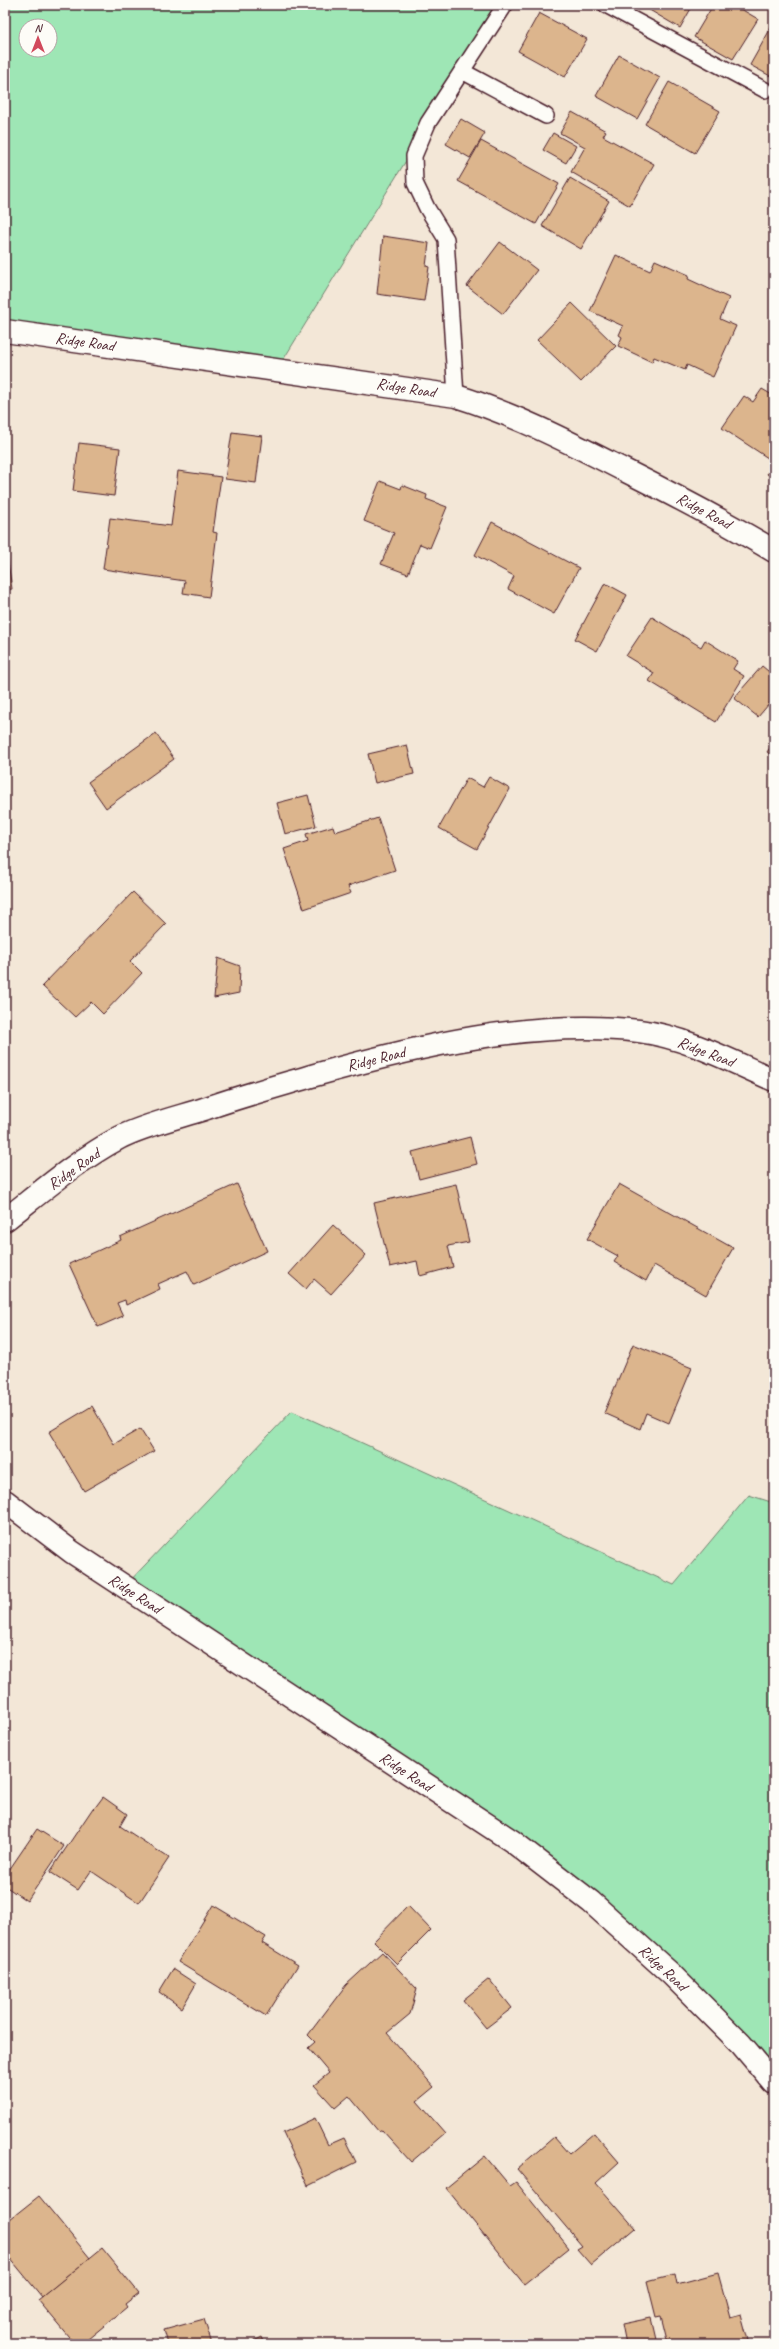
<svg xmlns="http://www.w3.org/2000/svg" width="779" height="2349" viewBox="0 0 779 2349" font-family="Caveat,sans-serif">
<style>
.green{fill:#9ee6b5;stroke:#748270;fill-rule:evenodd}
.building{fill:#dcb58d;stroke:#4a1f2b}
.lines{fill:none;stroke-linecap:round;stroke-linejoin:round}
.lane-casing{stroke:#4a1f2b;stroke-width:18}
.street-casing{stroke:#4a1f2b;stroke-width:25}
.lane{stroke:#fdfcf7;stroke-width:15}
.street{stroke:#fdfcf7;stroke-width:22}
.labels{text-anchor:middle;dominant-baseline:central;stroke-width:3;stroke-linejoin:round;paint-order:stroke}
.street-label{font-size:16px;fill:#4a1f2b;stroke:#fdfcf7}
</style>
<rect width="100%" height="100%" fill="#f3e7d7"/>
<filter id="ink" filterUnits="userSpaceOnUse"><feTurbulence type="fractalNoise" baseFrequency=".025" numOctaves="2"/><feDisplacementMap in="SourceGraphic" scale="8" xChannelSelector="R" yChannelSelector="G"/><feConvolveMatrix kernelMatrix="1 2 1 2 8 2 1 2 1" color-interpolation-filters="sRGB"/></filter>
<g filter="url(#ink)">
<g class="green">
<path d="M 5,5 L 502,5 L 280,365 L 5,328 ZM 26,26 L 50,26 L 50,50 L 26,50 Z"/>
<path d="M 292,1411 L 674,1585 L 749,1495 L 774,1503 L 774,2079 L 592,1898 L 125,1586 Z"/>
</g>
<g class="building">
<path d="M 641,5 L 693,5 L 680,28 Z"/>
<path d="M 713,5 L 734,5 L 758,19 L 733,59 L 694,37 Z"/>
<path d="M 539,13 L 587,39 L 565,77 L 518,51 Z"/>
<path d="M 772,26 L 774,27 L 774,78 L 750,65 Z"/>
<path d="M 619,55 L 660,78 L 637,119 L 596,96 Z"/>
<path d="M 669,82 L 720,111 L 695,153 L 645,124 Z"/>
<path d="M 572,112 L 606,131 L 603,136 L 654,164 L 630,206 L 571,172 L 585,147 L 560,133 Z"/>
<path d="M 461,119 L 485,133 L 470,158 L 446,144 Z"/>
<path d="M 553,133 L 576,146 L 566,163 L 543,150 Z"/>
<path d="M 481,141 L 559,184 L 536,224 L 458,181 Z"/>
<path d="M 570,178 L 609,201 L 581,249 L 542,226 Z"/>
<path d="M 383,236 L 429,243 L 426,266 L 429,267 L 424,301 L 377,294 Z"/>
<path d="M 500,242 L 537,270 L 503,314 L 467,286 Z"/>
<path d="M 616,255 L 650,271 L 655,260 L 689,275 L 688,279 L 729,298 L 720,319 L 736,326 L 713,377 L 687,365 L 685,370 L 654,357 L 652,362 L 618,346 L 622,337 L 619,335 L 623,326 L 590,311 Z"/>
<path d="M 572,303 L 616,346 L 581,382 L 537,340 Z"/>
<path d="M 762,389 L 774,396 L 774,462 L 722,428 L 744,396 L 753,402 Z"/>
<path d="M 232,432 L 262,436 L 256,483 L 225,479 Z"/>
<path d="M 79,443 L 120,448 L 114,496 L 73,491 Z"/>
<path d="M 774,463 L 774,478 L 767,474 Z"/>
<path d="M 178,471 L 221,477 L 213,532 L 217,533 L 209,597 L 183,593 L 185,581 L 103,569 L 110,518 L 171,526 Z"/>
<path d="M 380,481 L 401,489 L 402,485 L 427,495 L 426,499 L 447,507 L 430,548 L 420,544 L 408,574 L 381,564 L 394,533 L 364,521 Z"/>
<path d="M 492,522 L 579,568 L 554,614 L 508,589 L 514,576 L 475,555 Z"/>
<path d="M 5,542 L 12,589 L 5,590 Z"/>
<path d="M 605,583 L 627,595 L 597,651 L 575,639 Z"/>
<path d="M 652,617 L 701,647 L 705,640 L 738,661 L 733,669 L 744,676 L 716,722 L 649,681 L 654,673 L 626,656 Z"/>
<path d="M 762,666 L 774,676 L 774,698 L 758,717 L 734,698 Z"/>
<path d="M 156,733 L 174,759 L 106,808 L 88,782 Z"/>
<path d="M 774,742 L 774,757 L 767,752 Z"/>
<path d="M 407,745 L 414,774 L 375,783 L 368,754 Z"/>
<path d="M 489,777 L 510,789 L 477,849 L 439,828 L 467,778 L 483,787 Z"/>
<path d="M 308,795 L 316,826 L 285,834 L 277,803 Z"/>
<path d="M 378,818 L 395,870 L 348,886 L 351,893 L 304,909 L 284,849 L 308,841 L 306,834 L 333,826 L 335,832 Z"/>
<path d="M 133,892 L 166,924 L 130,961 L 142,973 L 103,1014 L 91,1002 L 75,1017 L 42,986 Z"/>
<path d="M 218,958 L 240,966 L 239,993 L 214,998 Z"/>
<path d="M 470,1137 L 477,1164 L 419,1179 L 412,1152 Z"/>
<path d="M 237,1184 L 267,1251 L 194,1285 L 187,1271 L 158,1284 L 160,1289 L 126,1305 L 125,1300 L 117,1303 L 123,1316 L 98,1327 L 69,1264 L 121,1240 L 120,1237 Z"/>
<path d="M 456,1184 L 469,1242 L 448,1246 L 453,1267 L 420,1276 L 417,1261 L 390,1267 L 374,1203 Z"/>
<path d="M 619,1184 L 733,1248 L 706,1295 L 654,1265 L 646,1281 L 614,1262 L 618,1256 L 587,1239 Z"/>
<path d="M 333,1225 L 366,1255 L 331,1294 L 314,1279 L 306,1289 L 289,1274 Z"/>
<path d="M 633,1344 L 692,1368 L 669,1423 L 646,1413 L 640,1429 L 604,1413 Z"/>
<path d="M 92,1406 L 114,1444 L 140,1429 L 154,1451 L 84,1491 L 49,1432 Z"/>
<path d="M 103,1797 L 127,1814 L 120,1826 L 169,1858 L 139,1903 L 91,1871 L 78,1890 L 50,1872 L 93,1808 L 94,1809 Z"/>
<path d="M 37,1829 L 64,1846 L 27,1901 L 5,1886 L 5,1876 Z"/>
<path d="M 213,1905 L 266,1937 L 262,1943 L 298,1965 L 266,2016 L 178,1962 Z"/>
<path d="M 408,1906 L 431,1930 L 397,1964 L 374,1941 Z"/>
<path d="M 382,1952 L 417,1989 L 410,2014 L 387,2033 L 434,2087 L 417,2101 L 445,2133 L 411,2162 L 382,2130 L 379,2132 L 349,2096 L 335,2108 L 314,2085 L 329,2073 L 308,2048 L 315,2042 L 308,2035 L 346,1985 Z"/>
<path d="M 173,1969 L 196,1984 L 182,2008 L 159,1992 Z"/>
<path d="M 489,1979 L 512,2008 L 486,2028 L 463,2000 Z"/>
<path d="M 315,2118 L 328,2145 L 344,2138 L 356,2162 L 308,2186 L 283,2133 Z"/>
<path d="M 594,2133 L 619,2162 L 596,2183 L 635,2228 L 591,2265 L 577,2249 L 582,2246 L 517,2169 L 554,2137 L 569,2154 Z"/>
<path d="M 485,2156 L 510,2186 L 516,2182 L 569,2248 L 524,2284 L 446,2188 Z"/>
<path d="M 39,2196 L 90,2258 L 42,2297 L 5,2252 L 5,2223 Z"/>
<path d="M 102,2248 L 139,2293 L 125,2304 L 127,2307 L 82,2344 L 75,2344 L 38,2300 Z"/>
<path d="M 718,2273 L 730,2317 L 741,2314 L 749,2344 L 668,2344 L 661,2316 L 656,2317 L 647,2281 L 675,2274 L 677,2284 Z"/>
<path d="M 651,2318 L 657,2344 L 626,2344 L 622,2324 Z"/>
<path d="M 204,2319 L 212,2344 L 168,2344 L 164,2330 Z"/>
<path d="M 262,2337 L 265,2344 L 248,2344 Z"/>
</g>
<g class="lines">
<defs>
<g id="lane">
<path d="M 606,5 L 765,90"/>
<path d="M 462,71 L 546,116"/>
<path d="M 456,396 L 446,239 L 427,208 L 415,183 L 414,156 L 428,123 L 505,5"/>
</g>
<g id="street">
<path d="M 5,331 L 456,396 C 514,414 567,441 622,469 C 674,495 724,521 774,551"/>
<path d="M 5,1220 C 41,1192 78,1160 119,1138 C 141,1126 179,1117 204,1109 C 241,1096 278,1086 315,1075 C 418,1046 531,1019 639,1031 C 686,1037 731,1061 774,1080"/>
<path d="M 5,1501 L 72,1552 L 512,1841 L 591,1902 L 671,1974 L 741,2044 L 774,2083"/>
</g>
</defs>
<use href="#lane" class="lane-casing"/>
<use href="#street" class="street-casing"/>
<use href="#lane" class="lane"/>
<use href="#street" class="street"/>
</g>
</g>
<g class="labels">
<g class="street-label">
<text transform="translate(85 342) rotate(8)">Ridge Road</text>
<text transform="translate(406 388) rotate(9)">Ridge Road</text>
<text transform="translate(704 511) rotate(28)">Ridge Road</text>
<text transform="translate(706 1052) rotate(21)">Ridge Road</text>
<text transform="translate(376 1059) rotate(-14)">Ridge Road</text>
<text transform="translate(74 1169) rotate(-35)">Ridge Road</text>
<text transform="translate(135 1594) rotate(33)">Ridge Road</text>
<text transform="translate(406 1772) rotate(33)">Ridge Road</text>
<text transform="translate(663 1968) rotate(43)">Ridge Road</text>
</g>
</g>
<rect width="779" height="2349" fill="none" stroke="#fdfcf7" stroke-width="20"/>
<rect x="10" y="10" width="759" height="2329" fill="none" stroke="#4a1f2b" stroke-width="1.5" filter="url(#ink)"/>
<g transform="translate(38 38)"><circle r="19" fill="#fdfcf7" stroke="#b5a4a5"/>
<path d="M0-3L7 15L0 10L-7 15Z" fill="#d1495b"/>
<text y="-6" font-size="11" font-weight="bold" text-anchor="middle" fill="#4a1f2b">N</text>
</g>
</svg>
